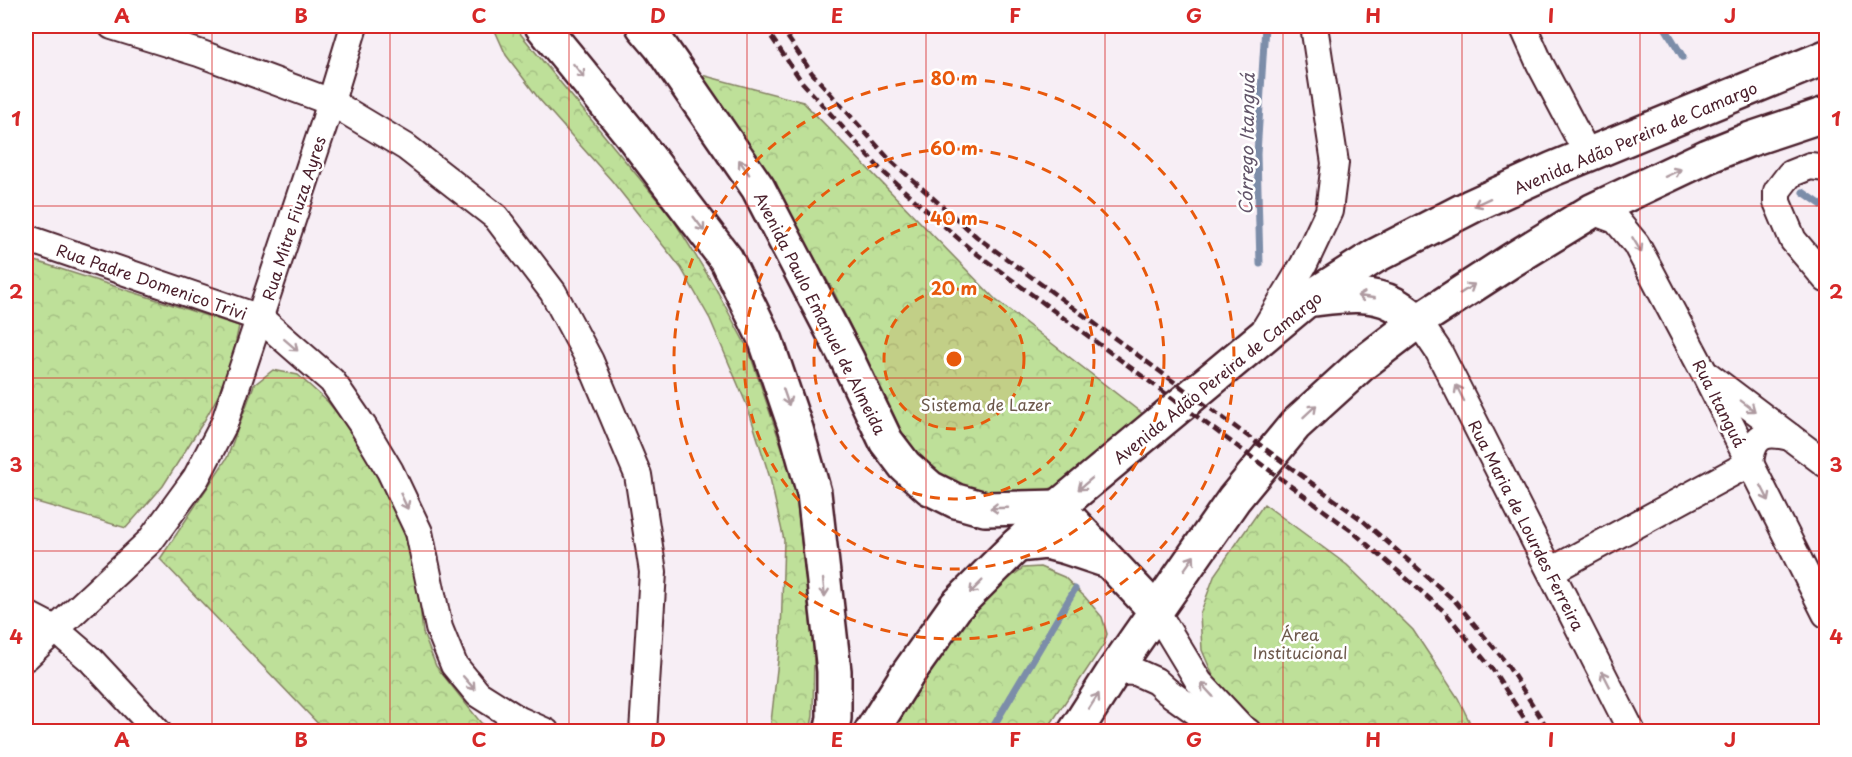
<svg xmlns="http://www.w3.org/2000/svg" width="1852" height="757" viewBox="0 0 1852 757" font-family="'Playpen Sans',sans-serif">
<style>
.forest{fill:url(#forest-crowns);stroke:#848062;stroke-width:1.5}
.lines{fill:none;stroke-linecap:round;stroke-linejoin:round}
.stream{stroke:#7c8da9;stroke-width:7}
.minor-casing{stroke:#4a1f2b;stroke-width:30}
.secondary-casing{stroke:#4a1f2b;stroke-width:38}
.minor{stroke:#fff;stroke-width:26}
.secondary{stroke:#fff;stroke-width:33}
.rail{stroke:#4a1f2b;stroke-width:4.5;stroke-dasharray:9 4.5;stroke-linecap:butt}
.oneway{stroke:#ae9aa0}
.grid{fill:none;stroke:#d62828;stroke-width:1.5;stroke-opacity:0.55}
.ring{fill:none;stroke:#e8590c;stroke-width:3;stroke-dasharray:10 8}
.labels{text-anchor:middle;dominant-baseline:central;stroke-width:5;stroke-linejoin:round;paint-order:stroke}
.street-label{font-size:16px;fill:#4a1f2b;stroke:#fff}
.park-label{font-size:16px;fill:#6d594c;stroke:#fff}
.water-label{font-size:18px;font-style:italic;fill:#63566a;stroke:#fff}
.centre{fill:#e8590c;stroke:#fff;stroke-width:3}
.ring-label{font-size:18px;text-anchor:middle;font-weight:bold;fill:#e8590c;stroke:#fff;stroke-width:5;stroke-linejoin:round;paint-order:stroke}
.neatline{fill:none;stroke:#d62828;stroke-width:2}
.grid-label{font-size:20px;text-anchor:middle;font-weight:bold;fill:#d62828}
</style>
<defs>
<pattern id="forest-crowns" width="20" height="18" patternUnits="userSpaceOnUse" patternTransform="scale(1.5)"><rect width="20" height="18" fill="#bee099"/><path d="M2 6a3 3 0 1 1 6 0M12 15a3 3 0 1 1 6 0" fill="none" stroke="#a5c084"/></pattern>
</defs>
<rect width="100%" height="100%" fill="#f7eef5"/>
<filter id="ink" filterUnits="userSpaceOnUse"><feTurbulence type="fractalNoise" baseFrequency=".0167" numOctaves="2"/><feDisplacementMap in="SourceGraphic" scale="12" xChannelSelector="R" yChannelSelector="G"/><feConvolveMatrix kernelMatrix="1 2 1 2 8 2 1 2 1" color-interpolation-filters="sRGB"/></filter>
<g filter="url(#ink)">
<g class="forest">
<path d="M 493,26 L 503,26 L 518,31 L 673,219 L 715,287 L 749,351 L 795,486 L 814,655 L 813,716 L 810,731 L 770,731 L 781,634 L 784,540 L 770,478 L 748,408 L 710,319 L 681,268 L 612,181 L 539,99 L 506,55 Z"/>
<path d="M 698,74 L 803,102 L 996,300 L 1144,415 L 1058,486 L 1019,499 L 952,488 L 911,451 L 834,292 L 790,215 Z"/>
<path d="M 26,258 L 239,326 L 228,378 L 204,421 L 163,486 L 126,528 L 26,499 Z"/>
<path d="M 273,370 L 298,375 L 328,402 L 362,445 L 395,506 L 416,570 L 423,633 L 436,666 L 481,723 L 496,731 L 325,731 L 160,559 L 227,458 L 254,385 Z"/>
<path d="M 1264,504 L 1347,565 L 1413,630 L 1458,698 L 1474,731 L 1265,731 L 1243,713 L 1214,678 L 1202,650 L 1200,614 L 1215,574 Z"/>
<path d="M 1040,567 L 1064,577 L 1085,597 L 1102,617 L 1107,634 L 1104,644 L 1046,731 L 891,732 L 919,684 L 961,625 L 1002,584 L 1023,568 Z"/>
</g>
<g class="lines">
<g class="stream">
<path d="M 1664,26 L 1683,57"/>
<path d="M 1803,192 L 1826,208"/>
<path d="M 1260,264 L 1257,154 L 1265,26"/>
<path d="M 990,732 L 1075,589"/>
</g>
<defs>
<g id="minor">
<path d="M 112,26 L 199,53 L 331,102 L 406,147 L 496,217 L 553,292 L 590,361 L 638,475 L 653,572 L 643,732"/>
<path d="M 1523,26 L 1540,64 L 1588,155"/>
<path d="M 1826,168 L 1810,166 L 1790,174 L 1777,191 L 1777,202 L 1793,240 L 1826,279"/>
<path d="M 1592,211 L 1616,220 L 1636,244 L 1705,374 L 1826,614"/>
<path d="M 26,238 L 260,318 L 332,381 L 363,426 L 390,471 L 419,532 L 439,628 L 454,665 L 478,694 L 519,720 L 546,732"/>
<path d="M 1418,321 L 1439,352 L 1632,732"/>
<path d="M 1266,327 L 1304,264 L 1329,211 L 1335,163 L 1314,26"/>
<path d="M 1709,376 L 1826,464"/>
<path d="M 1551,571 L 1750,463 C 1753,435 1764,431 1790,437"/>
<path d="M 1156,611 L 1199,682 L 1241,727 L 1248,732"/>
<path d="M 26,614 L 55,629 L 91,660 L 158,732"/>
<path d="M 26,657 L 150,541 L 196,478 L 224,424 L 325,121 L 354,26"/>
<path d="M 1114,671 L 1136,672 L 1156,681 L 1167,691 L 1195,711 L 1231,732"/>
</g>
<g id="secondary">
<path d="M 542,26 L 630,133 L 726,259 L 766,341 L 796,429 L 814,493 L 834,671 L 834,718 L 831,732"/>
<path d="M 643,26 L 660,46 L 758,188 L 847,359 L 886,441 L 905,466 L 930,488 L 956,501 L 985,509 L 1058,507"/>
<path d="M 1313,299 C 1339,296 1370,291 1394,304 C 1402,308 1410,315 1418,321"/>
<path d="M 1058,507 L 1156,611"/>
<path d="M 1017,545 L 1046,542 L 1066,547 L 1105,560"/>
<path d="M 871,732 L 907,675 L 956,606 L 1017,545 L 1058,507 L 1308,299 L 1375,256 L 1472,206 L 1553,169 L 1826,57"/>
<path d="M 1075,732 L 1114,671 L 1234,499 L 1295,425 L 1362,364 L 1418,321 L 1512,260 L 1592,211 L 1708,156 L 1748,140 L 1826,114"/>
</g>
</defs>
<use href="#minor" class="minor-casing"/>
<use href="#secondary" class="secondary-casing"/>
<use href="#minor" class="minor"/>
<use href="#secondary" class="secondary"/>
<g class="rail">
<path d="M 764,26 L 802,82 L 881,170 L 969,248 L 1353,532 L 1445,612 L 1493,670 L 1533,732"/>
<path d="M 780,26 L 812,73 L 890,160 L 977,237 L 1362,520 L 1455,601 L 1504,660 L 1550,732"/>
</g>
</g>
<defs><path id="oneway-shaft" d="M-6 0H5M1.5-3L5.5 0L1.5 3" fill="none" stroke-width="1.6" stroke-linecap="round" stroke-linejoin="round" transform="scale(1.5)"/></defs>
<g class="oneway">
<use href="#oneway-shaft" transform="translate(579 71) rotate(51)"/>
<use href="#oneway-shaft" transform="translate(744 167) rotate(-125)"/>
<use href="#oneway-shaft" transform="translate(1673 173) rotate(-25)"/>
<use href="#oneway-shaft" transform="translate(1482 202) rotate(155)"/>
<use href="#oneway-shaft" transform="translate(699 224) rotate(53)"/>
<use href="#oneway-shaft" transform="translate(1637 245) rotate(59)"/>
<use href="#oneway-shaft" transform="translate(1467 289) rotate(-33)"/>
<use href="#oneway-shaft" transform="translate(1366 297) rotate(-172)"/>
<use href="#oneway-shaft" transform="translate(291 345) rotate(41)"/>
<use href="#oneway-shaft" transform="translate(1460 393) rotate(-117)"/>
<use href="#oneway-shaft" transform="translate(786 397) rotate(71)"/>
<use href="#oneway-shaft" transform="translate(1748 406) rotate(37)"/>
<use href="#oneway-shaft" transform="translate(1310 411) rotate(-43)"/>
<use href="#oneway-shaft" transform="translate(1085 484) rotate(140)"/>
<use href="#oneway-shaft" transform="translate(1765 493) rotate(63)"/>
<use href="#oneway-shaft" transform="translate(404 501) rotate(65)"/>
<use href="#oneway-shaft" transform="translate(999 508) rotate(178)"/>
<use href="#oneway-shaft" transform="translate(1189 563) rotate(-55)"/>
<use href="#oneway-shaft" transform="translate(976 587) rotate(135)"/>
<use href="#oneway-shaft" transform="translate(824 588) rotate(84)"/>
<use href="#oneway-shaft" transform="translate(1606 679) rotate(-117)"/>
<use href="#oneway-shaft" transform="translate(469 683) rotate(49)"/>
<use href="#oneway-shaft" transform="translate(1207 690) rotate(-133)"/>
<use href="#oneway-shaft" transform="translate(1094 701) rotate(-57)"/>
</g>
</g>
<path class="grid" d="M 212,26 L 212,732M 390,26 L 390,732M 569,26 L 569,732M 747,26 L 747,732M 926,26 L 926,732M 1105,26 L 1105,732M 1283,26 L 1283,732M 1462,26 L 1462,732M 1640,26 L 1640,732M 26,206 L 1826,206M 26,378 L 1826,378M 26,551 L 1826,551"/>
<circle cx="954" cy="359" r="70" fill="#e8590c" fill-opacity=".12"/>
<g class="ring">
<circle cx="954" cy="359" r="70"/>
<circle cx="954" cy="359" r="140"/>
<circle cx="954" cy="359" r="210"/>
<circle cx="954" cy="359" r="280"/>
</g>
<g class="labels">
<g class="street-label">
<text transform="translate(1635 137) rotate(-23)">Avenida Adão Pereira de Camargo</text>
<text transform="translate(293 218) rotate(-72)">Rua Mitre Fiuza Ayres</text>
<text transform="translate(152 281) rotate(19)">Rua Padre Domenico Trivi</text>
<text transform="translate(821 313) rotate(63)">Avenida Paulo Emanuel de Almeida</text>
<text transform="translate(1217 377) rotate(-39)">Avenida Adão Pereira de Camargo</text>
<text transform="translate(1720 403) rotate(63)">Rua Itanguá</text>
<text transform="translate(1527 525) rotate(63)">Rua Maria de Lourdes Ferreira</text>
</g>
<g class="park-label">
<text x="986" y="404">Sistema de Lazer</text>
<text x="1300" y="634">Área<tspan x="1300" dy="18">Institucional</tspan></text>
</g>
<g class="water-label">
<text transform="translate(1246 144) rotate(-89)">Córrego Itanguá</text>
</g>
</g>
<circle cx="954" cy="359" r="9" class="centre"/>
<g class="ring-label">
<text x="954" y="85">80 m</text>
<text x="954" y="155">60 m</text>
<text x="954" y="225">40 m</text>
<text x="954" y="295">20 m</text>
</g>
<rect width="1852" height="757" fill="none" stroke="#fff" stroke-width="66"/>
<rect x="33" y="33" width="1786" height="691" class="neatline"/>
<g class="grid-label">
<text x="122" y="23">A</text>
<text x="301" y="23">B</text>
<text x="479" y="23">C</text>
<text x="658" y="23">D</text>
<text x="837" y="23">E</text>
<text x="1015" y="23">F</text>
<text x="1194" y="23">G</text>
<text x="1373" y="23">H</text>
<text x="1551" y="23">I</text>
<text x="1730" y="23">J</text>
<text x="16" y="126">1</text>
<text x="1836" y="126">1</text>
<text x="16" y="299">2</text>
<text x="1836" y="299">2</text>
<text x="16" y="472">3</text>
<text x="1836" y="472">3</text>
<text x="16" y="644">4</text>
<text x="1836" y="644">4</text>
<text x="122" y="747">A</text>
<text x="301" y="747">B</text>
<text x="479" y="747">C</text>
<text x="658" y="747">D</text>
<text x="837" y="747">E</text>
<text x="1015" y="747">F</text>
<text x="1194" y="747">G</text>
<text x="1373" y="747">H</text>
<text x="1551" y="747">I</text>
<text x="1730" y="747">J</text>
</g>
</svg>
